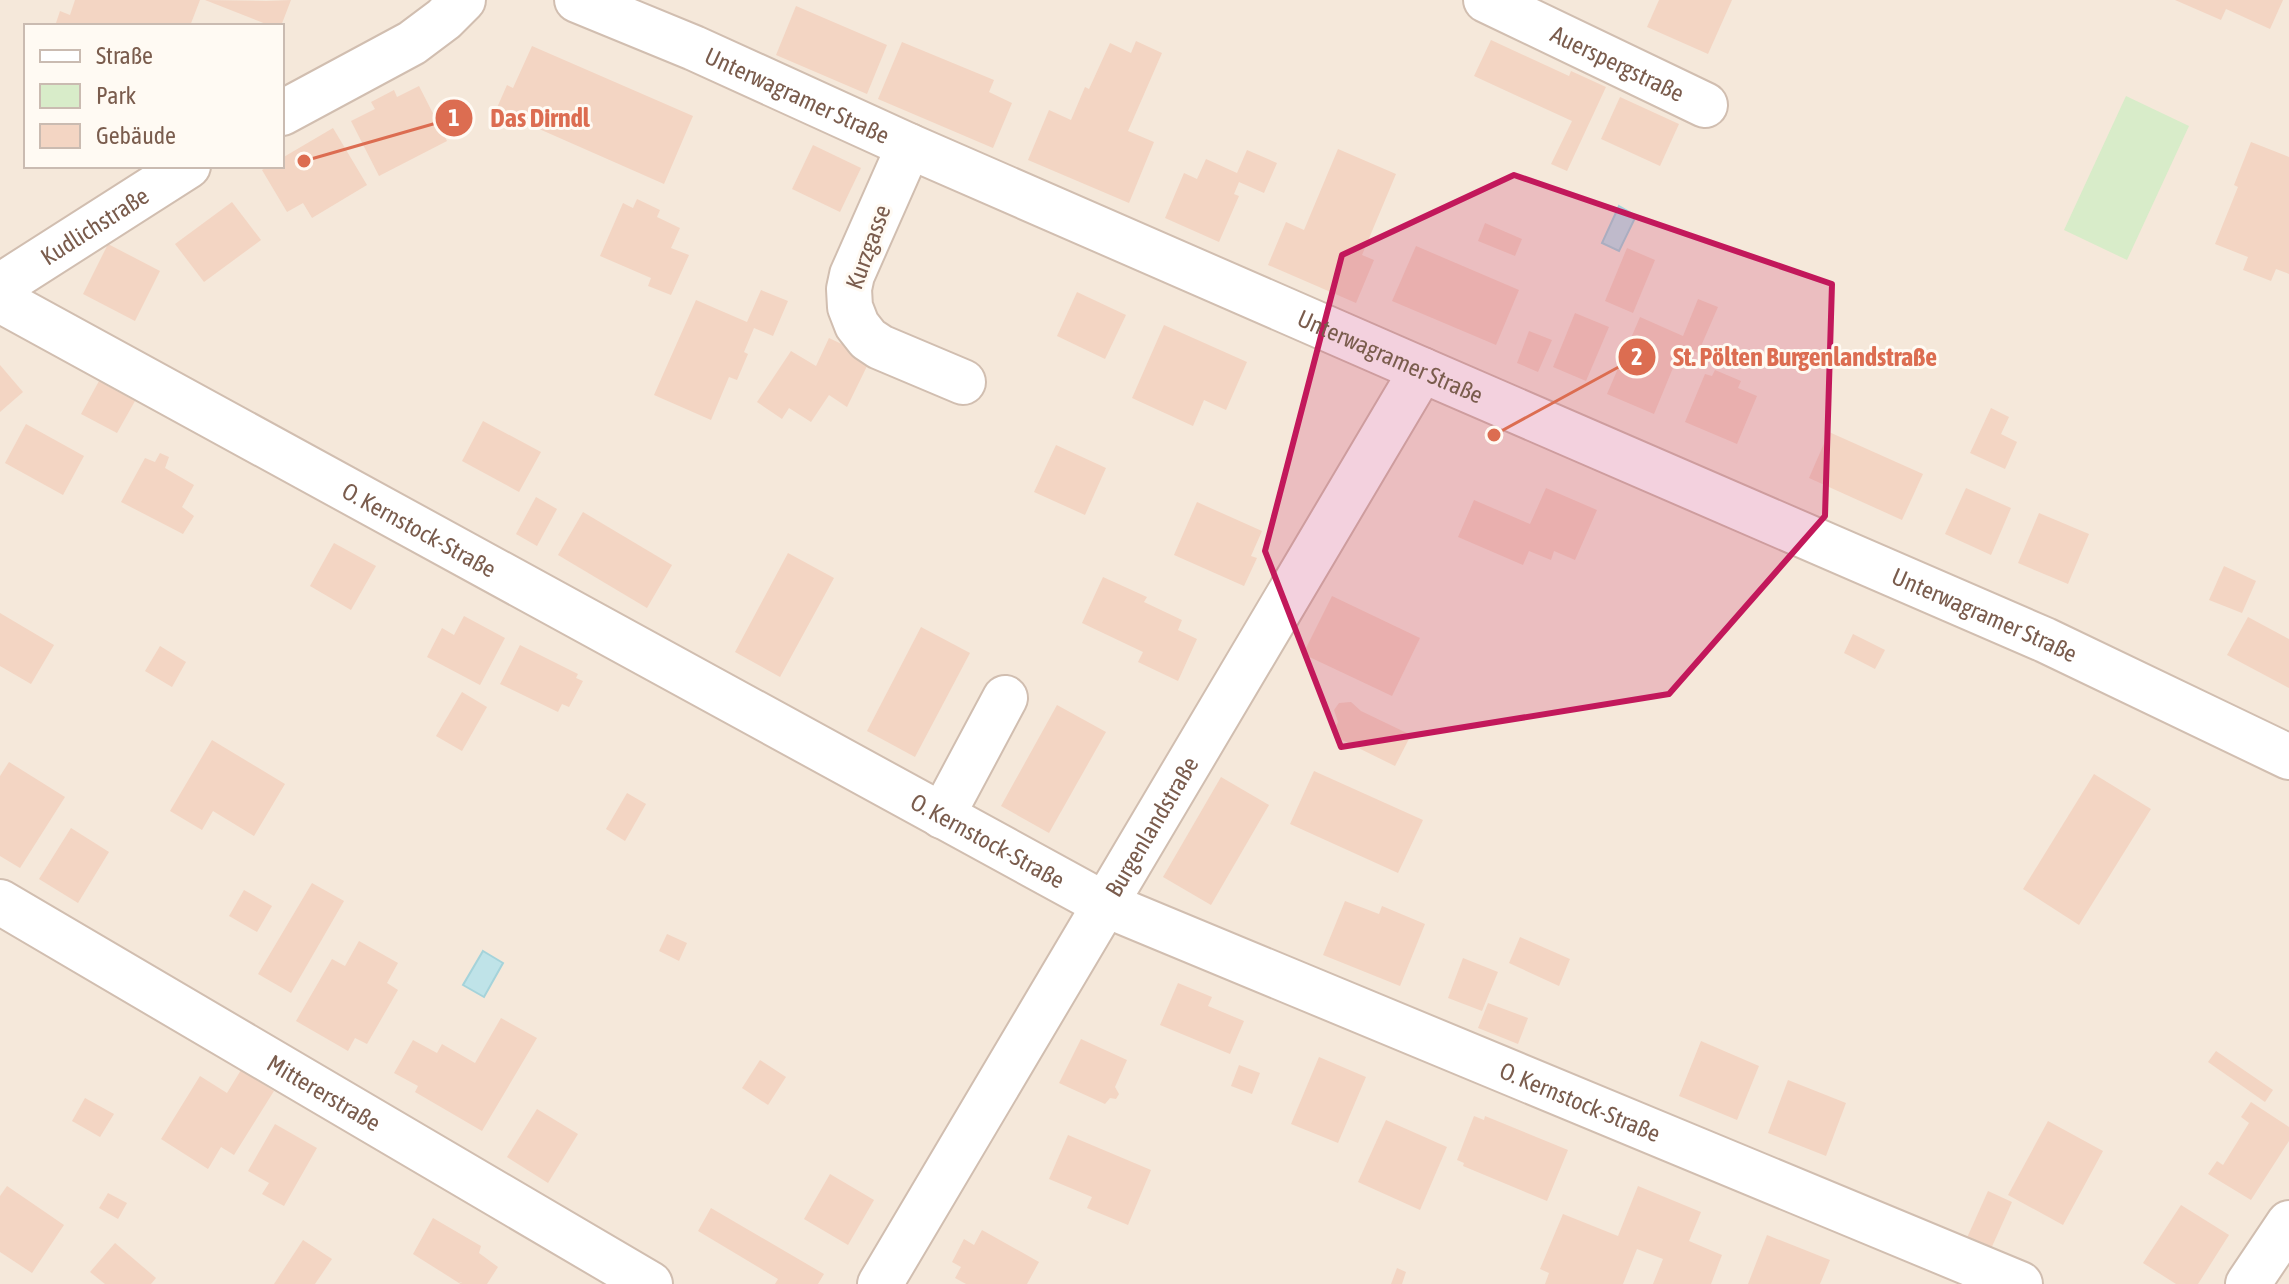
<svg xmlns="http://www.w3.org/2000/svg" width="2289" height="1284" viewBox="0 0 2289 1284" font-family="'Asap Condensed',sans-serif">
<style>
.residential{fill:#f5e8da;fill-rule:evenodd}
.green{fill:#d8ecc9}
.water{fill:#bfe3e8;stroke:#a5d3da;stroke-width:2}
.building{fill:#f3d5c3}
.lines{fill:none;stroke-linecap:round;stroke-linejoin:round}
.minor-casing{stroke:#d1beb0;stroke-width:48}
.minor{stroke:#fff;stroke-width:44}
.marked{fill:#c2185b;fill-opacity:0.2;stroke:#c2185b;stroke-width:6;stroke-linejoin:round}
.labels{text-anchor:middle;dominant-baseline:central;stroke-width:6;stroke-linejoin:round;paint-order:stroke}
.street-label{font-size:24px;fill:#7a5c4d;stroke:#fffaf3}
.leader{fill:none;stroke:#dc6d51;stroke-width:3}
.callout-dot{fill:#dc6d51;stroke:#fffaf3;stroke-width:3}
.mark-label{font-size:24px;text-anchor:middle;font-weight:bold;fill:#fff}
.callout-label{font-size:26px;text-anchor:middle;font-weight:bold;fill:#dc6d51;stroke:#fffaf3;stroke-width:6;stroke-linejoin:round;paint-order:stroke}
</style>
<rect width="100%" height="100%" fill="#fdf6ec"/>
<path class="residential" d="M 0,0 L 2289,0 L 2289,1284 L 0,1284 ZM 26,26 L 282,26 L 282,166 L 26,166 Z"/>
<path class="green" d="M 2126,96 L 2189,126 L 2127,260 L 2064,230 Z"/>
<g class="water">
<path d="M 1619,206 L 1636,216 L 1619,251 L 1602,243 Z"/>
<path d="M 483,951 L 503,963 L 484,997 L 463,985 Z"/>
</g>
<g class="building">
<path d="M 75,0 L 200,0 L 190,26 L 55,26 L 60,11 L 70,15 Z"/>
<path d="M 205,0 L 266,1 L 291,0 L 281,26 L 271,26 Z"/>
<path d="M 1659,0 L 1732,0 L 1708,54 L 1647,27 Z"/>
<path d="M 2175,0 L 2283,0 L 2270,29 L 2226,9 L 2221,20 Z"/>
<path d="M 796,6 L 887,45 L 867,94 L 776,55 Z"/>
<path d="M 1491,40 L 1569,76 L 1571,71 L 1606,87 L 1567,171 L 1551,164 L 1572,121 L 1474,76 Z"/>
<path d="M 1136,41 L 1162,53 L 1128,131 L 1154,142 L 1129,203 L 1028,160 L 1049,110 L 1071,120 L 1085,87 L 1089,89 L 1110,43 L 1131,53 Z"/>
<path d="M 902,42 L 994,80 L 989,92 L 1012,103 L 993,148 L 878,99 Z"/>
<path d="M 532,46 L 693,116 L 664,184 L 496,110 L 507,85 L 513,88 Z"/>
<path d="M 419,86 L 447,141 L 379,176 L 351,121 L 375,109 L 371,102 L 394,90 L 397,97 Z"/>
<path d="M 1620,97 L 1679,124 L 1660,166 L 1601,139 Z"/>
<path d="M 333,128 L 367,185 L 312,218 L 303,203 L 287,212 L 262,170 L 269,166 L 282,166 L 282,158 Z"/>
<path d="M 2251,142 L 2289,157 L 2289,274 L 2276,269 L 2271,281 L 2243,270 L 2248,257 L 2215,244 L 2238,187 L 2234,185 Z"/>
<path d="M 813,145 L 861,168 L 840,212 L 792,189 Z"/>
<path d="M 1338,149 L 1396,174 L 1362,255 L 1374,260 L 1356,303 L 1268,265 L 1286,222 L 1304,230 Z"/>
<path d="M 1247,150 L 1277,163 L 1264,193 L 1239,182 L 1234,194 L 1239,196 L 1219,242 L 1165,218 L 1184,173 L 1197,179 L 1206,159 L 1237,173 Z"/>
<path d="M 637,199 L 660,210 L 657,217 L 680,228 L 671,248 L 689,255 L 671,295 L 648,286 L 651,278 L 600,256 L 623,203 L 633,208 Z"/>
<path d="M 232,202 L 261,240 L 204,282 L 175,244 Z"/>
<path d="M 1485,223 L 1522,239 L 1515,256 L 1478,241 Z"/>
<path d="M 108,244 L 160,271 L 135,321 L 83,294 Z"/>
<path d="M 1416,246 L 1519,290 L 1496,345 L 1392,301 Z"/>
<path d="M 1627,248 L 1655,260 L 1633,313 L 1605,301 Z"/>
<path d="M 761,290 L 788,301 L 773,336 L 754,328 L 744,352 L 748,354 L 737,380 L 729,377 L 711,420 L 654,395 L 696,300 L 747,322 Z"/>
<path d="M 1077,292 L 1126,315 L 1105,359 L 1057,336 Z"/>
<path d="M 1698,299 L 1718,307 L 1698,353 L 1682,346 L 1654,414 L 1607,394 L 1640,317 L 1683,336 Z"/>
<path d="M 1575,313 L 1609,327 L 1586,381 L 1553,367 Z"/>
<path d="M 1164,325 L 1247,362 L 1226,410 L 1204,400 L 1193,426 L 1132,398 Z"/>
<path d="M 1529,331 L 1552,340 L 1538,372 L 1517,363 Z"/>
<path d="M 829,338 L 871,358 L 847,407 L 829,395 L 811,422 L 789,408 L 782,419 L 757,402 L 791,351 L 816,366 Z"/>
<path d="M 0,365 L 23,392 L 0,412 Z"/>
<path d="M 1715,370 L 1741,381 L 1738,388 L 1757,396 L 1737,444 L 1685,422 L 1705,374 L 1712,376 Z"/>
<path d="M 99,381 L 135,401 L 117,433 L 81,414 Z"/>
<path d="M 1991,408 L 2009,417 L 2001,434 L 2017,442 L 2005,469 L 1970,453 Z"/>
<path d="M 483,421 L 541,452 L 519,492 L 462,461 Z"/>
<path d="M 26,424 L 84,456 L 63,495 L 5,463 Z"/>
<path d="M 1829,432 L 1923,474 L 1902,520 L 1809,478 Z"/>
<path d="M 1056,445 L 1106,468 L 1085,515 L 1034,492 Z"/>
<path d="M 160,453 L 169,457 L 165,468 L 194,485 L 182,507 L 194,516 L 183,534 L 121,502 L 145,458 L 155,462 Z"/>
<path d="M 1546,488 L 1597,510 L 1575,560 L 1554,551 L 1551,560 L 1529,551 L 1523,565 L 1458,537 L 1474,500 L 1530,524 Z"/>
<path d="M 1966,488 L 2011,508 L 1991,555 L 1945,534 Z"/>
<path d="M 536,497 L 557,509 L 537,546 L 516,534 Z"/>
<path d="M 1197,502 L 1262,531 L 1251,556 L 1257,558 L 1244,586 L 1174,555 Z"/>
<path d="M 583,512 L 672,565 L 647,608 L 558,555 Z"/>
<path d="M 2039,513 L 2089,534 L 2068,584 L 2018,563 Z"/>
<path d="M 334,543 L 376,566 L 351,610 L 310,586 Z"/>
<path d="M 788,553 L 834,578 L 780,677 L 735,652 Z"/>
<path d="M 2224,566 L 2256,581 L 2242,613 L 2209,600 Z"/>
<path d="M 1103,577 L 1147,597 L 1144,602 L 1182,620 L 1178,630 L 1197,639 L 1178,681 L 1138,662 L 1143,652 L 1082,623 Z"/>
<path d="M 1332,596 L 1420,638 L 1392,696 L 1303,654 Z"/>
<path d="M 0,613 L 54,645 L 31,684 L 0,666 Z"/>
<path d="M 464,616 L 505,638 L 480,685 L 427,657 L 442,628 L 454,635 Z"/>
<path d="M 2248,617 L 2289,639 L 2289,688 L 2227,655 Z"/>
<path d="M 921,627 L 970,653 L 915,757 L 867,731 Z"/>
<path d="M 1853,634 L 1885,650 L 1875,669 L 1844,653 Z"/>
<path d="M 520,645 L 578,674 L 576,678 L 583,681 L 569,707 L 562,704 L 558,712 L 500,684 Z"/>
<path d="M 160,646 L 186,662 L 172,687 L 145,671 Z"/>
<path d="M 462,692 L 487,707 L 462,751 L 436,736 Z"/>
<path d="M 1351,702 L 1361,711 L 1411,735 L 1395,766 L 1334,736 L 1333,733 L 1338,722 L 1334,710 L 1339,703 Z"/>
<path d="M 1057,705 L 1106,732 L 1049,833 L 1001,806 Z"/>
<path d="M 212,740 L 285,784 L 254,836 L 213,811 L 202,830 L 170,811 Z"/>
<path d="M 9,762 L 65,797 L 20,868 L 0,856 L 0,776 Z"/>
<path d="M 1314,771 L 1423,820 L 1398,873 L 1290,824 Z"/>
<path d="M 2094,774 L 2151,809 L 2079,925 L 2023,889 Z"/>
<path d="M 1221,777 L 1269,805 L 1211,905 L 1163,877 Z"/>
<path d="M 627,793 L 646,804 L 625,841 L 606,829 Z"/>
<path d="M 71,828 L 109,852 L 78,903 L 39,879 Z"/>
<path d="M 312,883 L 344,901 L 291,993 L 258,974 Z"/>
<path d="M 244,890 L 272,906 L 257,932 L 229,916 Z"/>
<path d="M 1345,901 L 1379,914 L 1382,906 L 1425,924 L 1400,986 L 1323,955 Z"/>
<path d="M 667,934 L 687,943 L 679,961 L 659,951 Z"/>
<path d="M 1520,937 L 1570,959 L 1559,986 L 1509,963 Z"/>
<path d="M 359,941 L 398,963 L 387,983 L 398,990 L 367,1044 L 355,1038 L 348,1051 L 296,1021 L 332,959 L 345,966 Z"/>
<path d="M 1463,958 L 1498,972 L 1482,1011 L 1448,998 Z"/>
<path d="M 1178,983 L 1212,997 L 1208,1006 L 1244,1021 L 1230,1054 L 1160,1025 Z"/>
<path d="M 1488,1003 L 1528,1018 L 1518,1044 L 1478,1028 Z"/>
<path d="M 501,1018 L 537,1038 L 482,1131 L 415,1092 L 418,1086 L 394,1073 L 413,1040 L 437,1053 L 442,1044 L 475,1063 Z"/>
<path d="M 1081,1039 L 1127,1060 L 1115,1087 L 1119,1094 L 1116,1099 L 1110,1098 L 1105,1104 L 1059,1083 Z"/>
<path d="M 1701,1041 L 1759,1066 L 1737,1120 L 1679,1096 Z"/>
<path d="M 2216,1051 L 2273,1090 L 2265,1102 L 2208,1062 Z"/>
<path d="M 1319,1057 L 1366,1077 L 1338,1143 L 1291,1124 Z"/>
<path d="M 760,1060 L 786,1077 L 768,1105 L 742,1088 Z"/>
<path d="M 1239,1065 L 1260,1073 L 1252,1094 L 1231,1086 Z"/>
<path d="M 241,1070 L 274,1091 L 234,1155 L 221,1147 L 208,1169 L 161,1139 L 200,1076 L 227,1093 Z"/>
<path d="M 1788,1080 L 1846,1103 L 1826,1156 L 1768,1133 Z"/>
<path d="M 85,1098 L 114,1114 L 100,1137 L 72,1121 Z"/>
<path d="M 2251,1102 L 2289,1127 L 2289,1141 L 2251,1200 L 2208,1174 L 2217,1161 L 2223,1165 L 2249,1123 L 2241,1117 Z"/>
<path d="M 537,1109 L 578,1134 L 548,1183 L 507,1157 Z"/>
<path d="M 1474,1116 L 1484,1120 L 1485,1116 L 1568,1150 L 1547,1201 L 1463,1166 L 1464,1163 L 1457,1160 Z"/>
<path d="M 1386,1120 L 1447,1147 L 1420,1210 L 1358,1182 Z"/>
<path d="M 2048,1121 L 2103,1151 L 2063,1225 L 2008,1195 Z"/>
<path d="M 275,1124 L 317,1148 L 284,1206 L 262,1194 L 269,1183 L 248,1171 Z"/>
<path d="M 1068,1135 L 1151,1170 L 1128,1225 L 1087,1208 L 1092,1197 L 1049,1179 Z"/>
<path d="M 830,1174 L 874,1200 L 848,1245 L 804,1219 Z"/>
<path d="M 7,1186 L 64,1225 L 32,1273 L 0,1252 L 0,1196 Z"/>
<path d="M 1638,1186 L 1701,1212 L 1689,1241 L 1722,1255 L 1711,1284 L 1653,1284 L 1663,1259 L 1637,1249 L 1623,1284 L 1545,1284 L 1549,1273 L 1540,1269 L 1563,1214 L 1618,1236 Z"/>
<path d="M 1988,1191 L 2012,1202 L 1990,1251 L 1966,1240 Z"/>
<path d="M 108,1193 L 127,1203 L 118,1219 L 99,1208 Z"/>
<path d="M 2181,1205 L 2229,1235 L 2198,1284 L 2176,1284 L 2143,1263 Z"/>
<path d="M 711,1208 L 824,1274 L 818,1284 L 775,1284 L 778,1279 L 698,1231 Z"/>
<path d="M 433,1218 L 481,1246 L 479,1253 L 498,1267 L 487,1284 L 459,1284 L 462,1282 L 459,1283 L 413,1254 Z"/>
<path d="M 982,1230 L 1039,1262 L 1027,1284 L 966,1284 L 955,1278 L 961,1267 L 952,1262 L 964,1239 L 974,1245 Z"/>
<path d="M 1767,1235 L 1830,1260 L 1820,1284 L 1748,1284 Z"/>
<path d="M 303,1240 L 332,1259 L 315,1284 L 274,1284 Z"/>
<path d="M 115,1243 L 156,1278 L 151,1284 L 105,1284 L 90,1272 Z"/>
<path d="M 1397,1268 L 1406,1272 L 1402,1284 L 1391,1284 Z"/>
</g>
<g class="lines">
<defs>
<g id="minor">
<path id="s1" d="M 577,0 L 694,48 L 909,146 L 1422,370 L 2045,640 L 2289,757"/>
<path id="s2" d="M 1486,0 L 1705,105"/>
<path d="M 282,113 L 412,43 L 444,19 L 463,0"/>
<path d="M 909,146 L 852,275 L 849,289 L 850,307 L 857,325 L 868,339 L 880,347 L 963,382"/>
<path id="s3" d="M 0,286 L 188,166"/>
<path id="s4" d="M 0,300 L 1104,904 L 2020,1284"/>
<path d="M 942,816 L 1005,698"/>
<path id="s5" d="M 0,902 L 650,1284"/>
<path id="s6" d="M 880,1284 L 1422,370"/>
<path d="M 2248,1284 L 2289,1223"/>
</g>
</defs>
<use href="#minor" class="minor-casing"/>
<use href="#minor" class="minor"/>
</g>
<path class="marked" d="M 1514,175 L 1832,284 L 1825,516 L 1669,694 L 1341,747 L 1265,551 L 1342,255 Z"/>
<g class="labels">
<g class="street-label">
<text stroke="none"><textPath href="#s2" startOffset="146">Auerspergstraße</textPath></text>
<text stroke="none"><textPath href="#s1" startOffset="240">Unterwagramer Straße</textPath></text>
<text stroke="none"><textPath href="#s3" startOffset="112">Kudlichstraße</textPath></text>
<text transform="translate(868 247) rotate(-70)">Kurzgasse</text>
<text stroke="none"><textPath href="#s1" startOffset="888">Unterwagramer Straße</textPath></text>
<text stroke="none"><textPath href="#s4" startOffset="478">O. Kernstock-Straße</textPath></text>
<text stroke="none"><textPath href="#s1" startOffset="1536">Unterwagramer Straße</textPath></text>
<text stroke="none"><textPath href="#s6" startOffset="532">Burgenlandstraße</textPath></text>
<text stroke="none"><textPath href="#s4" startOffset="1126">O. Kernstock-Straße</textPath></text>
<text stroke="none"><textPath href="#s5" startOffset="376">Mittererstraße</textPath></text>
<text stroke="none"><textPath href="#s4" startOffset="1774">O. Kernstock-Straße</textPath></text>
</g>
</g>
<path class="leader" d="M304 161L454 118M1494 435L1637 357"/>
<g class="callout-dot">
<circle cx="304" cy="161" r="8"/>
<circle cx="1494" cy="435" r="8"/>
<circle cx="454" cy="118" r="20"/>
<circle cx="1637" cy="357" r="20"/>
</g>
<g class="mark-label">
<text x="454" y="126">1</text>
<text x="1637" y="365">2</text>
</g>
<g class="callout-label">
<text x="540" y="127">Das Dirndl</text>
<text x="1805" y="366">St. Pölten Burgenlandstraße</text>
</g>
<rect x="24" y="24" width="260" height="144" fill="#fffaf3" stroke="#cabbb1" stroke-width="2"/>
<rect x="40" y="50" width="40" height="12" fill="#ffffff" stroke="#cabbb1" stroke-width="2"/>
<text x="96" y="64" font-size="24" fill="#7a5c4d">Straße</text>
<rect x="40" y="84" width="40" height="24" fill="#d8ecc9" stroke="#cabbb1" stroke-width="2"/>
<text x="96" y="104" font-size="24" fill="#7a5c4d">Park</text>
<rect x="40" y="124" width="40" height="24" fill="#f3d5c3" stroke="#cabbb1" stroke-width="2"/>
<text x="96" y="144" font-size="24" fill="#7a5c4d">Gebäude</text>
</svg>
